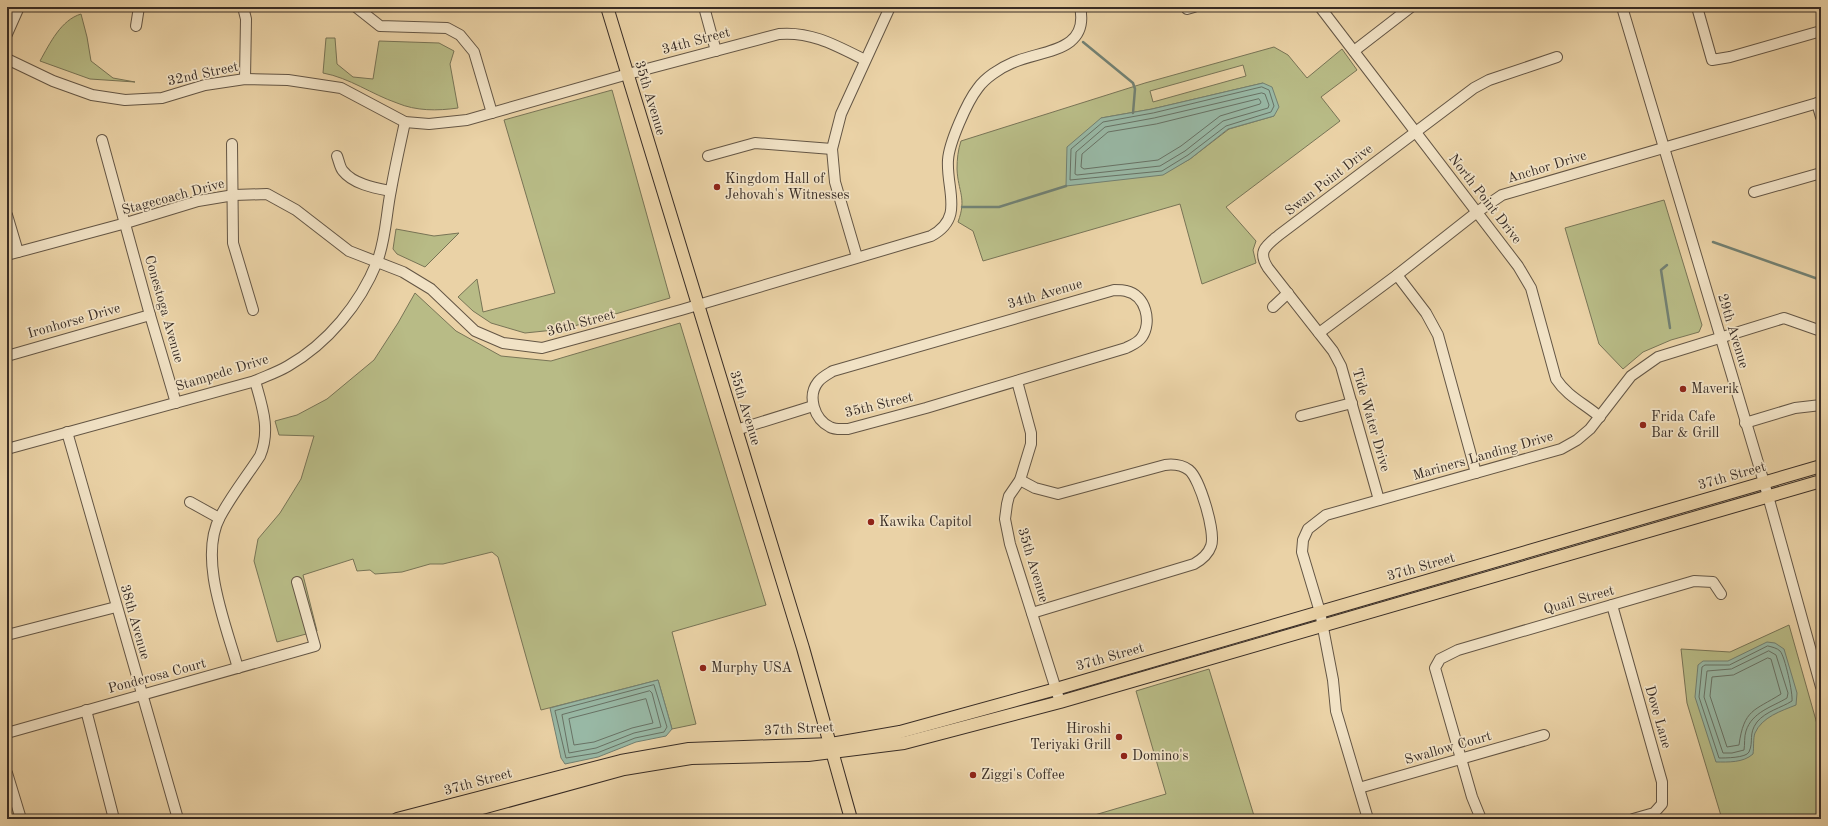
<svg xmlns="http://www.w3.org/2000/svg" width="1828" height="826" viewBox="0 0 1828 826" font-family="'Old Standard TT',serif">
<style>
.green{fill:#b8bb86;stroke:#787456;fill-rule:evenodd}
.water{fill:#98b8a5;stroke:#728072}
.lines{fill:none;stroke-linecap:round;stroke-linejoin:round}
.shore{stroke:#687265;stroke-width:1}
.stream{stroke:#728072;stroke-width:2.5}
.minor-casing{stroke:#645645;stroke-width:12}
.major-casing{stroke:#382c25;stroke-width:14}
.minor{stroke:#f1e2c5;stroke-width:10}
.major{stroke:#ead2a6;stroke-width:12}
.poi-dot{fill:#8f2418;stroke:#f1e2c5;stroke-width:1.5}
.labels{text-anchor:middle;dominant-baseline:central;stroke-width:3.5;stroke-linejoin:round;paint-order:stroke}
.street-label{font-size:14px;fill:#382c25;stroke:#f1e2c5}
.poi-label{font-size:14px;fill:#382c25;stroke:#f1e2c5;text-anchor:start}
</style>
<rect width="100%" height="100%" fill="#ead2a6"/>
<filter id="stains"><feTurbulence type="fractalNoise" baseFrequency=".005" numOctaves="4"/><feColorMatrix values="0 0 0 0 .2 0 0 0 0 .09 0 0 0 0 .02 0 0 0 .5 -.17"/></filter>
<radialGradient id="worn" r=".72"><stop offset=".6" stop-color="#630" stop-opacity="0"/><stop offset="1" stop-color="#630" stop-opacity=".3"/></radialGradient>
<g class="green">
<path d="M 81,14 L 87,37 L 91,61 L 113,78 L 135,82 L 90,79 L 40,61 C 50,43 61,20 81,14 Z"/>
<path d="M 326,38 L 335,38 L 337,64 L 353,77 L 373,79 L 379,41 L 439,43 L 454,51 L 450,64 L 458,108 C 437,111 416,111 397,103 C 371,94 350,78 323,73 Z"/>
<path d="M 1274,47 L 1288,55 L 1307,78 L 1342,49 L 1357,70 L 1321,97 L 1340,121 L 1226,207 L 1256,241 L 1253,250 L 1256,263 L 1202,284 L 1180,204 L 983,261 L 973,231 L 958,222 C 967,198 958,192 957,169 C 957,159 958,150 961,141 L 1145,83 ZM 1243,65 L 1246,76 L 1153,102 L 1150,91 ZM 1263,83 L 1274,116 L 1229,129 L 1190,159 L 1163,174 L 1101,118 L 1152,109 Z"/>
<path d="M 612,90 L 670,298 L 564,329 L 525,333 L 491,323 L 473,311 L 458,297 L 477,279 L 483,312 L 555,293 L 504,120 Z"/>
<path d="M 1664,200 L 1702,325 L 1699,332 L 1671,340 L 1643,352 L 1623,369 L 1599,344 L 1565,228 Z"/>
<path d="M 396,229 L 434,236 L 459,233 L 425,267 L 397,254 L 393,249 Z"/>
<path d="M 415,293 L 456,331 L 501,356 L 551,361 L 680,323 L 766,605 L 672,632 L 696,724 L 672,729 L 658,680 L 541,710 L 498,557 L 492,552 L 443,564 L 430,564 L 402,572 L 375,574 L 370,570 L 357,571 L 353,559 L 303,575 L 317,631 L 277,642 L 254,561 L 258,539 L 280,513 L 301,479 L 314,436 L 279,435 L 275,421 L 297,415 L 327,399 L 374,360 L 398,323 Z"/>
<path d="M 1789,625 L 1821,738 L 1821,819 L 1722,819 L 1687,703 L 1681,649 L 1730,652 Z"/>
<path d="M 1209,669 L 1255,819 L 1081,819 L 1166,794 L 1136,691 Z"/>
</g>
<g class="water">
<path d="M 1263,83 L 1272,87 L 1279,107 L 1274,116 L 1228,129 L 1190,159 L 1163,175 L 1066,186 L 1067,147 L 1101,118 L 1152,109 Z"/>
<path d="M 1767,642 L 1775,643 L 1784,649 L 1797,693 L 1796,705 C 1781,711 1762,717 1755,733 C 1753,738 1754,748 1753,754 C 1743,763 1728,762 1716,762 L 1695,697 L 1698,665 L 1703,661 L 1728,661 Z"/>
<path d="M 658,680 L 672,729 L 666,736 L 636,742 L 598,757 L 565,764 L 561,758 L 550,708 Z"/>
</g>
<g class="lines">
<g class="shore">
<path d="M 1262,87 L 1269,90 L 1274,106 L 1271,112 L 1226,126 L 1188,155 L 1162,171 L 1070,180 L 1071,149 L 1103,122 L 1153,113 Z"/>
<path d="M 1262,93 L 1265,94 L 1269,105 L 1268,108 L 1223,121 L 1185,151 L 1160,166 L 1077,175 L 1075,174 L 1076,152 L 1105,127 L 1154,118 Z"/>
<path d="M 1259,99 L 1261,102 L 1260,104 L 1220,116 L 1181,146 L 1158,160 L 1084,169 L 1081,167 L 1082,154 L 1108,132 L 1156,124 Z"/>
<path d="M 1768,646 C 1772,647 1777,648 1780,651 C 1785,656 1793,694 1792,701 C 1781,708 1766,711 1757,722 C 1748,734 1754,741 1749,752 C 1746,758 1725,758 1719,758 L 1699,697 L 1702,667 L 1705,665 L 1729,665 Z"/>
<path d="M 1769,651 L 1776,655 L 1788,693 L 1787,698 C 1772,707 1752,712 1746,731 C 1744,737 1745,744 1744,750 L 1732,753 L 1723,753 L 1704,697 L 1707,671 L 1731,669 Z"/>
<path d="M 1768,658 L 1771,659 L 1781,694 C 1754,711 1744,709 1739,745 L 1727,747 L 1710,696 L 1712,677 L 1733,675 Z"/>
<path d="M 654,685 L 667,727 L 664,732 L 635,738 L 597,753 L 566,758 L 555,711 Z"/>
<path d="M 650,691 L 652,693 L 661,727 L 634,733 L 596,748 L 569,753 L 562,715 Z"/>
<path d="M 646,699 L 653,723 L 632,728 L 594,742 L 574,745 L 569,719 Z"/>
</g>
<g class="stream">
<path d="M 1083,42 L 1133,83 L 1135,89 L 1133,113"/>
<path d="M 962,207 L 999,207 L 1066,186"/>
<path d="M 1713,242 L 1821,280"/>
<path d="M 1667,265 L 1661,270 L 1670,328"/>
</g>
<defs>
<g id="minor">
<path d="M 243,7 L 246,19 L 245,79"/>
<path d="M 356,7 L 380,26 L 447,28 L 460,35 L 474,52 L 492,113"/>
<path d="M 704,7 L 716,51"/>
<path d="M 1320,7 L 1518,266 L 1531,288 L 1556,379 C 1567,396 1585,404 1600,417"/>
<path d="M 1622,7 L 1768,496 L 1821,687"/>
<path d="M 1697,7 L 1712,60 L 1730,57 L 1821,31"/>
<path d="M 1187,9 L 1194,7"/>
<path d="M 136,26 L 139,7"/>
<path d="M 7,34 L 19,7"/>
<path d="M 1354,51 L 1411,7"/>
<path d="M 7,59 L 53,81 L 92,95 L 125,100 L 162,98 L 205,85 L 245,79 L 288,80 L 341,88 L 405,122 L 429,124 L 467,120 L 628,74 L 779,34 C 811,31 837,46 865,60"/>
<path d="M 1817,103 L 1821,117"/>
<path d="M 102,140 L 150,315 L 176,403"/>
<path d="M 232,144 L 233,243 L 253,310"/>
<path d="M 337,156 C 339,161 340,168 343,171 C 353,184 375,188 390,191"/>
<path d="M 708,156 L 755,143 L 832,149"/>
<path d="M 1754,192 L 1821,173"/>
<path d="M 7,215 L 18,252"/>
<path d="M 7,255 L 126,223 L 198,201 L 234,195 L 267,194 L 296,210 L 349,251 L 403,272 L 431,289 L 475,331 L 503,343 L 542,348 L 681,310 L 931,236 C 965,218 946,190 948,160 C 949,143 967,102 978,88 C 985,78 1000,68 1012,63 C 1040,50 1090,53 1080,7"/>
<path d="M 857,257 L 835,182 L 832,149 L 841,114 L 890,7"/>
<path d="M 1397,275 L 1426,313 L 1438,335 L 1476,473"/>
<path d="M 1114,290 C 1118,290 1123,290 1126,291 C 1146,295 1152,322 1142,337 C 1138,343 1132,345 1126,348 L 926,408 L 848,429 C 841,429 835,430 830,427 C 814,419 807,396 818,382 C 822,377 828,374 833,371 Z"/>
<path d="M 1273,307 L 1288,293"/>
<path d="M 1319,333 L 1397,275 L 1477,212 L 1502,195 L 1821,102"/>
<path d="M 7,356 L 150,315"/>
<path d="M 1017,381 L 1031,433 L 1031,444 L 1020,480 L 1009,496 L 1007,504 L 1005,519 L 1010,544 L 1060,702"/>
<path d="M 1301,416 L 1352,403"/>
<path d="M 1745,423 L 1795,408 L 1821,405"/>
<path d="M 736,430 L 813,406"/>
<path d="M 67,432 L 178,819"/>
<path d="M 7,449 L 255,381 C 266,376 278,372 288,366 C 328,343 360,304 377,262 C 386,239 386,214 391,190 C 395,167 400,145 405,122"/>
<path d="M 1020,480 L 1035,488 L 1058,494 L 1165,465 C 1173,464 1182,465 1189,470 C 1200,479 1216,533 1211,546 C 1208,555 1201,560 1194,564 L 1032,613"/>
<path d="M 1379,500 L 1341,366 L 1333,351 L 1268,268 C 1257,251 1266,246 1279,235 L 1474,88 L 1489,80 L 1557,57"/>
<path d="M 190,502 L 219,518"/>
<path d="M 1612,605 L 1662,782 L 1662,804 L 1654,813 L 1633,819"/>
<path d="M 7,635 L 116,607"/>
<path d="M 238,668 C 226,625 198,558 220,517 C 231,496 247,476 260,456 C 271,430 262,406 255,381"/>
<path d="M 86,710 L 114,819"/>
<path d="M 7,733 L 315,646 L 297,582"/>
<path d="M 7,773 L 21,819"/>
<path d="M 1359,788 L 1544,735"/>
<path d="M 1368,819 L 1336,711 L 1333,680 L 1320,612 L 1302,552 L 1303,540 L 1308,529 L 1326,515 L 1561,449 L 1577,440 L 1590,429 L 1631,376 L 1658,357 L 1784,318 L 1821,331"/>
<path d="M 1481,819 L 1472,797 L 1435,668 L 1440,659 L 1458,650 L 1694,581 L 1713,582 L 1721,594"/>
</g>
<g id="major">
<path d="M 607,7 L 803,648 L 851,819"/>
<path d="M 397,819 L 621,761 L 689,749 L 831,744 L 900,732 L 1056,689 L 1821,466"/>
<path d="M 442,819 L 624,769 L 691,758 L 808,755 L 904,743 L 1060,702 L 1821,481"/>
</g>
</defs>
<use href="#minor" class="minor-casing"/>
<use href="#major" class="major-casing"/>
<use href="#minor" class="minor"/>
<use href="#major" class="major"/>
</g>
<g class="poi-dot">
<circle cx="717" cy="187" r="4"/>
<circle cx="1683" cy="389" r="4"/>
<circle cx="1643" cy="425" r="4"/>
<circle cx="871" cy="522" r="4"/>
<circle cx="703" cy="668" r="4"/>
<circle cx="1119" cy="737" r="4"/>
<circle cx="1124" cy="756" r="4"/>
<circle cx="973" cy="775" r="4"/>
</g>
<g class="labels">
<g class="street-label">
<text transform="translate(696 41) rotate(-15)">34th Street</text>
<text transform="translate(203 74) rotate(-12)">32nd Street</text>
<text transform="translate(650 98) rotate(73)">35th Avenue</text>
<text transform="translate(1547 167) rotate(-17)">Anchor Drive</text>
<text transform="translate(1329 180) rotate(-38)">Swan Point Drive</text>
<text transform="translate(173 197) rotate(-15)">Stagecoach Drive</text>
<text transform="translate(1485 199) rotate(52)">North Point Drive</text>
<text transform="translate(1045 294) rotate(-16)">34th Avenue</text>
<text transform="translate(164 309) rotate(74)">Conestoga Avenue</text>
<text transform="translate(74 321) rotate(-16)">Ironhorse Drive</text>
<text transform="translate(581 323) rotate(-15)">36th Street</text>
<text transform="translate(1733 331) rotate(73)">29th Avenue</text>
<text transform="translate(222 373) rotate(-17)">Stampede Drive</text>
<text transform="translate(879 405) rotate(-14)">35th Street</text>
<text transform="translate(745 408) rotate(73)">35th Avenue</text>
<text transform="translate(1371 420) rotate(74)">Tide Water Drive</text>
<text transform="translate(1483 456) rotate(-16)">Mariners Landing Drive</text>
<text transform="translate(1732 476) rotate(-16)">37th Street</text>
<text transform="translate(1033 565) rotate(73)">35th Avenue</text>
<text transform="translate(1421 567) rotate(-16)">37th Street</text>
<text transform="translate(1579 600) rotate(-16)">Quail Street</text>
<text transform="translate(135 622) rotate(74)">38th Avenue</text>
<text transform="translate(1110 657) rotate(-16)">37th Street</text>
<text transform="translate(157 676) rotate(-15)">Ponderosa Court</text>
<text transform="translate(1658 717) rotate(74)">Dove Lane</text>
<text transform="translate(799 729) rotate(-3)">37th Street</text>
<text transform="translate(1448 748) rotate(-16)">Swallow Court</text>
<text transform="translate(478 782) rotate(-15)">37th Street</text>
</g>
<g class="poi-label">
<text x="725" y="179">Kingdom Hall of<tspan x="725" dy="16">Jehovah's Witnesses</tspan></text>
<text x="1691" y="389">Maverik</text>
<text x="1651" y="417">Frida Cafe<tspan x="1651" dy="16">Bar &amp; Grill</tspan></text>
<text x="879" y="522">Kawika Capitol</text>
<text x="711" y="668">Murphy USA</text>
<text x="1111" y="729" text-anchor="end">Hiroshi<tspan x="1111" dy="16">Teriyaki Grill</tspan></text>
<text x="1132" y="756">Domino's</text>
<text x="981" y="775">Ziggi's Coffee</text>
</g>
</g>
<rect width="1828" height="826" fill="none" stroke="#ead2a6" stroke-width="24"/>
<rect x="8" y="8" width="1812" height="810" fill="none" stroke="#382c25" stroke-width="2"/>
<rect x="12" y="12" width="1804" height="802" fill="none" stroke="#382c25"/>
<rect width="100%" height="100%" filter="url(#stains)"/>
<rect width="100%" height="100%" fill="url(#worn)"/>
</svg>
